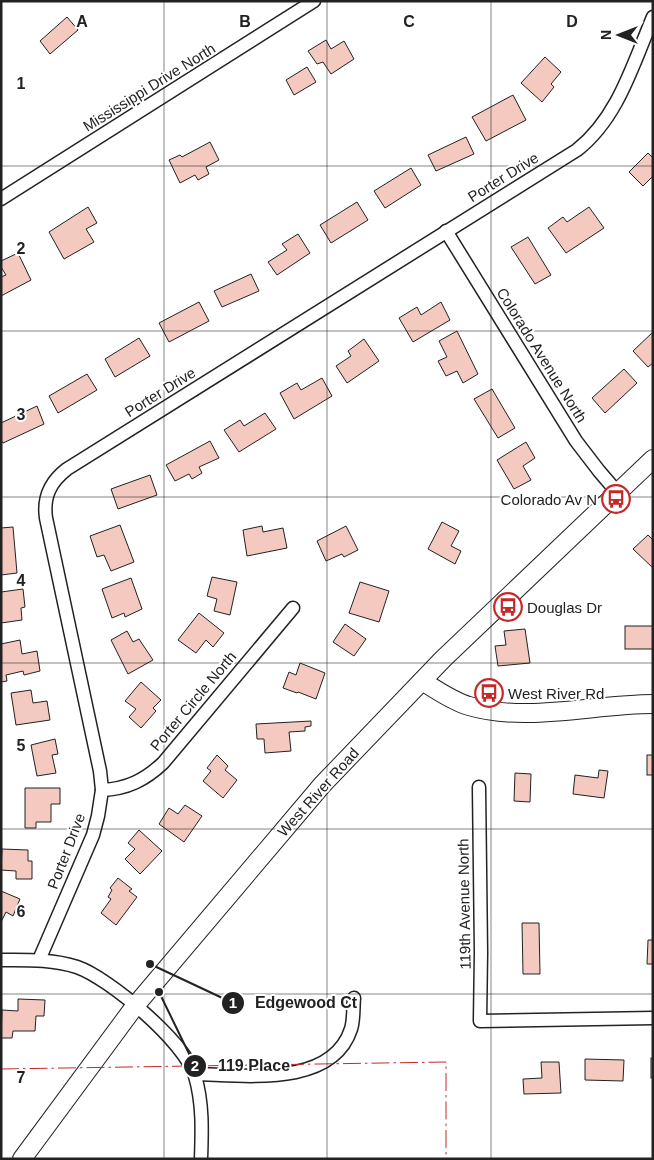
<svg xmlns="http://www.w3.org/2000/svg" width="654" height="1160" viewBox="0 0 654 1160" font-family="Arial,sans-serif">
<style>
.building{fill:#f3c9c0;stroke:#222}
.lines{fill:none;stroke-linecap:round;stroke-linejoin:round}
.street-casing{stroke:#222;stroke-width:15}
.secondary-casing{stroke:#222;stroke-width:20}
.street{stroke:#fff;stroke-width:12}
.secondary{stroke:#fff;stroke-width:18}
.power{stroke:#c62828;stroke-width:1;stroke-dasharray:18 4 2.5 4;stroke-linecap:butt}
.grid{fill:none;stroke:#222;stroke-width:1;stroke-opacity:0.55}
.labels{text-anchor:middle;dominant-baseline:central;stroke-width:4;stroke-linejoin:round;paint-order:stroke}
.street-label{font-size:15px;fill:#222;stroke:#fff}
.poi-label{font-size:15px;fill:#222;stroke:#fff;text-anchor:start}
.grid-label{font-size:16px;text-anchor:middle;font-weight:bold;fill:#222;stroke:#fff;stroke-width:4;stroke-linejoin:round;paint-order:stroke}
.leader{fill:none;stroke:#222;stroke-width:2}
.callout-dot{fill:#222;stroke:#fff;stroke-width:2}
.mark-label{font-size:15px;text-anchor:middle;font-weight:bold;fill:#fff}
.callout-label{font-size:16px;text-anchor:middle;font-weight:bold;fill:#222;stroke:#fff;stroke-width:4;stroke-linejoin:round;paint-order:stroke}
</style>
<rect width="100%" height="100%" fill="#fff"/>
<g class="building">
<path d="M 67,17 L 78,30 L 50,54 L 40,41 Z"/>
<path d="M 326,40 L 331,49 L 344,41 L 354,59 L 331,74 L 323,62 L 317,64 L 308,51 Z"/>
<path d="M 545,57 L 561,72 L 551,84 L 554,87 L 542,102 L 521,83 Z"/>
<path d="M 307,67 L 316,82 L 294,95 L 286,80 Z"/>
<path d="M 513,95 L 526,120 L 486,141 L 472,117 Z"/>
<path d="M 466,137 L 474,154 L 436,171 L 428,155 Z"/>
<path d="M 210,142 L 219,160 L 206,167 L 209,174 L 198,180 L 195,175 L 180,183 L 169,160 L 180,155 L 182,157 Z"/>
<path d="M 648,153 L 653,158 L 653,176 L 643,186 L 629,172 Z"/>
<path d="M 411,168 L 421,185 L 385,208 L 374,191 Z"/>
<path d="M 357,202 L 368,220 L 331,243 L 320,225 Z"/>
<path d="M 88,207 L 97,223 L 86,229 L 94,242 L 64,259 L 49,232 Z"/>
<path d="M 589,207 L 604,228 L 566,253 L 548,228 L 563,217 L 567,222 Z"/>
<path d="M 298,234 L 310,253 L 277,275 L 268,262 L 287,250 L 282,244 Z"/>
<path d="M 528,237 L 551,275 L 535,284 L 511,247 Z"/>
<path d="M 18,253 L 31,280 L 1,296 L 1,277 L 6,275 L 1,267 L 1,261 Z"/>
<path d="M 251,274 L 259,291 L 222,307 L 214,291 Z"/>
<path d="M 199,302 L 209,321 L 169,342 L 159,323 Z"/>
<path d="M 441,302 L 450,320 L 413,342 L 399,318 L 417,307 L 421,315 Z"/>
<path d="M 457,331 L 478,374 L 463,383 L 457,371 L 446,376 L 438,361 L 447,357 L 439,341 Z"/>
<path d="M 653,332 L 653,363 L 648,367 L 633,351 Z"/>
<path d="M 139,338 L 150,356 L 115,377 L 105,359 Z"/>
<path d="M 364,339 L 379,361 L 347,383 L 336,366 L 351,356 L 348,351 Z"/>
<path d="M 624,369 L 637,383 L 605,413 L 592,398 Z"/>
<path d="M 87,374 L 97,390 L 58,413 L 49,396 Z"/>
<path d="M 322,378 L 332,396 L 294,419 L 280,393 L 297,383 L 301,390 Z"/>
<path d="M 492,389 L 515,428 L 498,438 L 474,399 Z"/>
<path d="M 37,406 L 44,424 L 3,443 L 1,440 L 1,423 Z"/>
<path d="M 265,413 L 276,429 L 239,452 L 224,430 L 240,420 L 244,426 Z"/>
<path d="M 210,441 L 219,458 L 199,467 L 202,473 L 192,479 L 189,474 L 175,481 L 166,465 Z"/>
<path d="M 526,442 L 535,458 L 523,466 L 531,480 L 514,489 L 497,460 Z"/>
<path d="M 150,475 L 157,495 L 118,509 L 111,489 Z"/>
<path d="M 442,522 L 459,531 L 451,546 L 461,551 L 455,564 L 428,549 Z"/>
<path d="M 120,525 L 134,562 L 111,571 L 104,555 L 97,557 L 90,536 Z"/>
<path d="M 262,526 L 263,532 L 283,528 L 287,548 L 247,556 L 243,530 Z"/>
<path d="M 346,526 L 358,550 L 344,557 L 342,554 L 326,561 L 317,541 Z"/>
<path d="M 13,527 L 17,573 L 1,575 L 1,528 Z"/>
<path d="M 648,535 L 653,540 L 653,568 L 633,549 Z"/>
<path d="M 212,577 L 237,582 L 230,615 L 214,611 L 217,599 L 207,596 Z"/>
<path d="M 131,578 L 142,609 L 125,617 L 124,613 L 112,618 L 102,589 Z"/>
<path d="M 360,582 L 389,591 L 379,622 L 349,613 Z"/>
<path d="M 23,589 L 25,607 L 21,608 L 22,620 L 1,623 L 1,592 Z"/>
<path d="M 199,613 L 224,633 L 213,647 L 206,640 L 196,653 L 178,640 Z"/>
<path d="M 345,624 L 366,639 L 354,656 L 333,642 Z"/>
<rect x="625" y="626" width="28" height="23"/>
<path d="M 525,629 L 530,663 L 498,666 L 495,646 L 506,645 L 504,631 Z"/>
<path d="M 127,631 L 133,642 L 139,639 L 153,660 L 128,674 L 111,640 Z"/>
<path d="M 20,640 L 22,654 L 37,651 L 40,671 L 24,675 L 23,671 L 6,675 L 7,681 L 1,682 L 1,644 Z"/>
<path d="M 300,663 L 325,673 L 316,699 L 298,692 L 297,693 L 283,688 L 289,672 L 296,675 Z"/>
<path d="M 141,682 L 161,700 L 153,708 L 156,711 L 141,728 L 129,717 L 136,709 L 125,701 Z"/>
<path d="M 31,690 L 33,703 L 47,701 L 50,720 L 16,725 L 11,693 Z"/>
<path d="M 311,721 L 311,726 L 305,727 L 305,731 L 289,732 L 291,751 L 265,753 L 264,739 L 257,739 L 256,724 Z"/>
<path d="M 55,739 L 58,754 L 52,755 L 56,773 L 37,776 L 31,745 Z"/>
<path d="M 217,755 L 228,766 L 225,770 L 237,780 L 223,798 L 203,781 L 211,771 L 207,768 Z"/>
<rect x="647" y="755" width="6" height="20"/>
<path d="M 599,770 L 608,771 L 604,798 L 573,794 L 575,775 L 598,778 Z"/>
<path d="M 515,773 L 531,774 L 530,802 L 514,801 Z"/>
<path d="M 25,788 L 60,788 L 60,804 L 51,804 L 51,822 L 36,822 L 36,828 L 25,828 Z"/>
<path d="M 185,805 L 202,816 L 184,842 L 159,824 L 169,808 L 178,814 Z"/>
<path d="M 139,830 L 162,851 L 140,874 L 125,859 L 135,849 L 128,843 Z"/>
<path d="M 2,849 L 28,850 L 28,861 L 32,861 L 32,879 L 16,879 L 16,871 L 1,870 Z"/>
<path d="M 118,878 L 132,889 L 129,891 L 137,897 L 116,925 L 101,913 L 111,899 L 108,897 L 112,890 L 110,888 Z"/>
<path d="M 1,891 L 20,899 L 13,916 L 6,912 L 1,922 Z"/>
<path d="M 522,923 L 539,923 L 540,974 L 523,974 Z"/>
<path d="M 648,940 L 653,940 L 653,964 L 647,964 Z"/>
<path d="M 18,999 L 45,1000 L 44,1016 L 36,1016 L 35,1031 L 13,1031 L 12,1038 L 1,1038 L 2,1010 L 18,1011 Z"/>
<rect x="651" y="1058" width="2" height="20"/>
<path d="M 585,1059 L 624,1060 L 623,1081 L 585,1080 Z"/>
<path d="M 541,1062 L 559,1062 L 561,1093 L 524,1094 L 523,1079 L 542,1078 Z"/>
</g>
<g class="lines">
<defs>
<g id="street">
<path d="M 1,199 L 314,1"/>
<path d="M 446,231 L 576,441 L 599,471 L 617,492"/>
<path d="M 479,787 L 481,953 L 480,1021 L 653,1018"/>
<path d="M 102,790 C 127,789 145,780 163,763 L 293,608"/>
<path d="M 1,960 C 27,960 52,959 77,967 C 109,978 185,1042 195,1076 C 203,1103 202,1131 201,1159"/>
<path d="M 39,960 L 93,835 L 98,816 L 102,790 L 100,771 L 46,518 C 43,497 50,482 67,469 L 577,150 C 618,118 633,64 653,17"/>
<path d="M 195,1074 C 243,1075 332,1088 351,1029 C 354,1020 353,1008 354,998"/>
</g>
<g id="secondary">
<path d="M 422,681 C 437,690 452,701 469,706 C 526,723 594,704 653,704"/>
<path d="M 22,1159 L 135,1006 L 322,785 L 443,659 L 653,459"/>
</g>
</defs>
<use href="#street" class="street-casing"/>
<use href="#secondary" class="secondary-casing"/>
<use href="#street" class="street"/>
<use href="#secondary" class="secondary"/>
<path class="power" d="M 1,1069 L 446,1062 L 446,1159"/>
</g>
<path class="grid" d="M 164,1 L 164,1159M 327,1 L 327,1159M 491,1 L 491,1159M 1,166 L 653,166M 1,331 L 653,331M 1,497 L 653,497M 1,663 L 653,663M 1,829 L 653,829M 1,994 L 653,994"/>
<defs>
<symbol id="bus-ring" viewBox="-11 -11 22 22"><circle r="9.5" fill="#fff" stroke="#c62828" stroke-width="1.5"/><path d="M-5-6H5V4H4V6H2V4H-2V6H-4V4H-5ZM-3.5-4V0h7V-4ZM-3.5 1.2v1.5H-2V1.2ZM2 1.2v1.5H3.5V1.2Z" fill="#c62828"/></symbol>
</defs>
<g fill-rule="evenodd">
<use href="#bus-ring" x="600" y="483" width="32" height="32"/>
<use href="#bus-ring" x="492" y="591" width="32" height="32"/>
<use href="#bus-ring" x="473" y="677" width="32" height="32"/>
</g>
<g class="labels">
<g class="street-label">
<text transform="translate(149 87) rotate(-32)">Mississippi Drive North</text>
<text transform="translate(503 177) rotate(-32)">Porter Drive</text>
<text transform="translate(542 355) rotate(58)">Colorado Avenue North</text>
<text transform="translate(160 392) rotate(-32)">Porter Drive</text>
<text transform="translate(193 701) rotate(-50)">Porter Circle North</text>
<text transform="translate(318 792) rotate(-48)">West River Road</text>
<text transform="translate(66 851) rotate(-69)">Porter Drive</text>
<text transform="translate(464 904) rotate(-91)">119th Avenue North</text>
</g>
<g class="poi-label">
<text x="597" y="499" text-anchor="end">Colorado Av N</text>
<text x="527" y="607">Douglas Dr</text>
<text x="508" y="693">West River Rd</text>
</g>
</g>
<g class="grid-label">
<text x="82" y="27">A</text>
<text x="245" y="27">B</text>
<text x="409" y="27">C</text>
<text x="572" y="27">D</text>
<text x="21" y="89">1</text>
<text x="21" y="254">2</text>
<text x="21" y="420">3</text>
<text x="21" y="586">4</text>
<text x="21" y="751">5</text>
<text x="21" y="917">6</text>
<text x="21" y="1083">7</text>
</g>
<path class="leader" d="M150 964L233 1003M159 992L195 1066"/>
<g class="callout-dot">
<circle cx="150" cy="964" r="5"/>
<circle cx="159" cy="992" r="5"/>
<circle cx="233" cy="1003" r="12"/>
<circle cx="195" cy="1066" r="12"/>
</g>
<g class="mark-label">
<text x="233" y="1008">1</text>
<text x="195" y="1071">2</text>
</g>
<g class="callout-label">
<text x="306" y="1008">Edgewood Ct</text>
<text x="254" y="1071">119 Place</text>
</g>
<rect width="654" height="1160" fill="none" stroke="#222222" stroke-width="5"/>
<g transform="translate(619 35) rotate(270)" stroke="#ffffff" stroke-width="4" paint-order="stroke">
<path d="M0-4L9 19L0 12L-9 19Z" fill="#222222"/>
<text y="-8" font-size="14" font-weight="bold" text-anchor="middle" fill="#222222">N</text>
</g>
</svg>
